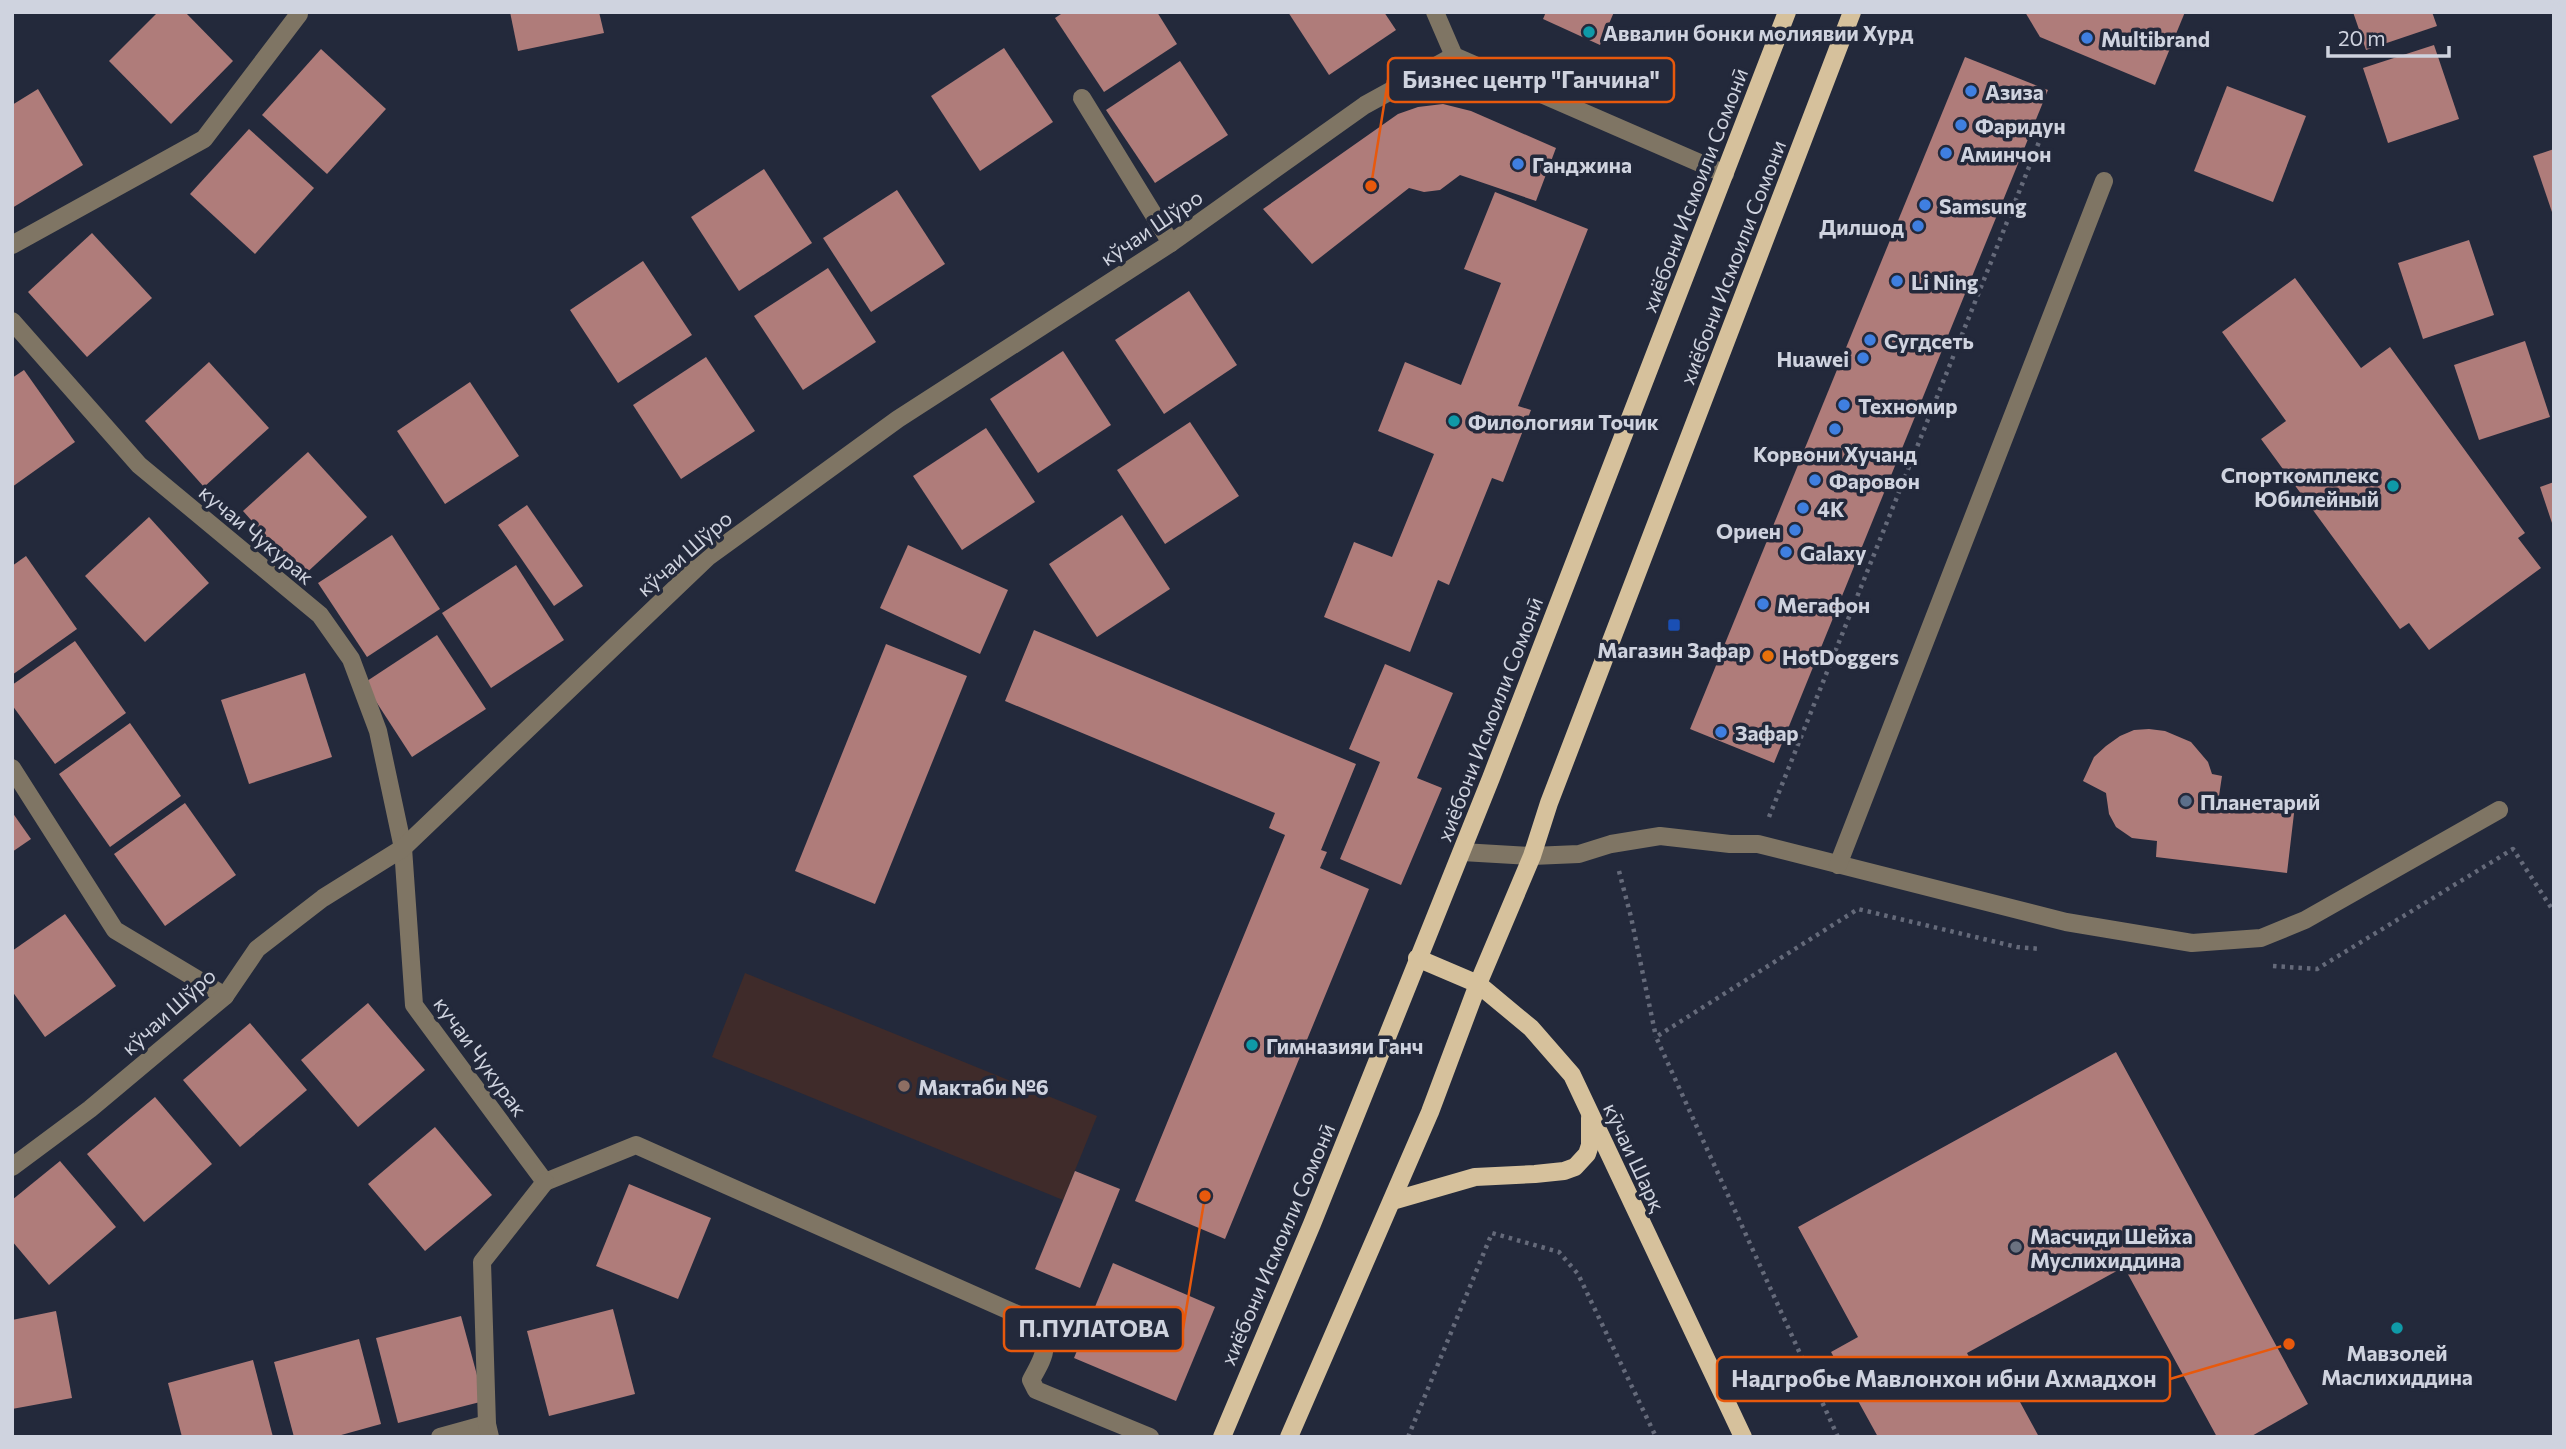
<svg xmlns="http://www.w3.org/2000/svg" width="2566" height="1449" viewBox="0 0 2566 1449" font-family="Commissioner,sans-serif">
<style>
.education{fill:#3f2b2a}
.building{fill:#af7c7a}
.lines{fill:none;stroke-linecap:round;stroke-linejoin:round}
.path{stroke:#656a7a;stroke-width:4.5;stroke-dasharray:3.5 5;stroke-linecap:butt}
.minor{stroke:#7f7564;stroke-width:18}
.major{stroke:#d6c19c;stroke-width:18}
.culture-dot{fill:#0f9aa8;stroke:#23293b;stroke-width:2.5}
.shop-dot{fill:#3f7fe0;stroke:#23293b;stroke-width:2.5}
.transit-dot{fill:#1a4fb4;stroke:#23293b;stroke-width:2.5}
.food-dot{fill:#e8710a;stroke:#23293b;stroke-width:2.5}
.service-dot{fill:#5c6f8a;stroke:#23293b;stroke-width:2.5}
.education-dot{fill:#8d6e63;stroke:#23293b;stroke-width:2.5}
.worship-dot{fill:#6b7280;stroke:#23293b;stroke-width:2.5}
.labels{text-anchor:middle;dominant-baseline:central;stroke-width:7;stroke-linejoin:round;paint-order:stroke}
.poi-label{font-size:21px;font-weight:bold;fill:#cfd3df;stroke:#23293b;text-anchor:start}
.street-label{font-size:21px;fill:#cfd3df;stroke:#23293b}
.leader{fill:none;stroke:#e8590c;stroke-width:2.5}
.callout-dot{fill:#e8590c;stroke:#23293b;stroke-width:2.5}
.callout{fill:#23293b;stroke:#e8590c;stroke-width:2.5}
.callout-label{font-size:23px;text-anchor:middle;font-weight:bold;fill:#cfd3df}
</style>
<rect width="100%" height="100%" fill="#23293b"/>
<path class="education" d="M 745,973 L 1097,1116 L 1063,1200 L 712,1057 Z"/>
<g class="building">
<path d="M 158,12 L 185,12 L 233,61 L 171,124 L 109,61 Z"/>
<path d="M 510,12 L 599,12 L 604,33 L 518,51 Z"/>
<path d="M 1064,12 L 1157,12 L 1177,44 L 1104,92 L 1055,18 Z"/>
<path d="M 1288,12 L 1384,12 L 1396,30 L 1329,75 Z"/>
<path d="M 1546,12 L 1614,12 L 1600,45 L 1543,19 Z"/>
<path d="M 2025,12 L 2185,12 L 2155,85 L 2040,37 Z"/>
<path d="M 2353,12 L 2432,12 L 2437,26 L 2366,50 Z"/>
<path d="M 2434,45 L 2459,119 L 2388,143 L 2363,68 Z"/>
<path d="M 1004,48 L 1053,122 L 980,171 L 931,96 Z"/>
<path d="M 321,49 L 386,109 L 327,174 L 262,115 Z"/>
<path d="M 1965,57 L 2048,90 L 1774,763 L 1690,729 Z"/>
<path d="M 1180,61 L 1228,135 L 1155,183 L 1106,110 Z"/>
<path d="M 2227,86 L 2306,116 L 2273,202 L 2194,171 Z"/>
<path d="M 38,89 L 83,165 L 12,208 L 12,105 Z"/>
<path d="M 1443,104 L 1471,111 L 1556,148 L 1536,201 L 1460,175 L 1440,190 L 1424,192 L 1409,188 L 1312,264 L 1263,209 L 1398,114 L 1418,107 Z"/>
<path d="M 249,129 L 314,188 L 255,254 L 190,194 Z"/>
<path d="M 2554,149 L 2554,215 L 2553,215 L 2533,156 Z"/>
<path d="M 764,169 L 812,243 L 739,291 L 691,217 Z"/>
<path d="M 897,190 L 945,264 L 871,312 L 823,238 Z"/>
<path d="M 1495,192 L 1588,229 L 1518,406 L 1531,410 L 1503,482 L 1492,478 L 1449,585 L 1438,580 L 1410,652 L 1324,617 L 1354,542 L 1392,557 L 1434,454 L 1378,431 L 1405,362 L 1461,385 L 1501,283 L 1464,269 Z"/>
<path d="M 92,233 L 152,298 L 87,357 L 28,292 Z"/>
<path d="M 2469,240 L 2494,315 L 2423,339 L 2398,263 Z"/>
<path d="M 643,261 L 692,335 L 618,383 L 570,310 Z"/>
<path d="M 828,268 L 876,342 L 803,390 L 754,316 Z"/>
<path d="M 2295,278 L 2361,368 L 2390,347 L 2525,533 L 2518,538 L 2541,568 L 2429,650 L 2409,623 L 2400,629 L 2261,439 L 2286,421 L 2222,332 Z"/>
<path d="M 1189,291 L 1237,365 L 1164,414 L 1115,340 Z"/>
<path d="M 2525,341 L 2550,417 L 2479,440 L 2454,365 Z"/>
<path d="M 1063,351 L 1111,425 L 1038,473 L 990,399 Z"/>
<path d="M 706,357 L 755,431 L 681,479 L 633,405 Z"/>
<path d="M 209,362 L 269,428 L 204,487 L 145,421 Z"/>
<path d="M 24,370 L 75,442 L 12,487 L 12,378 Z"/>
<path d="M 470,382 L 519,456 L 445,504 L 397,431 Z"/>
<path d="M 1190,422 L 1239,496 L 1165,544 L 1117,470 Z"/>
<path d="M 986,428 L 1035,502 L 962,550 L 913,476 Z"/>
<path d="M 308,452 L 367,517 L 302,577 L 243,511 Z"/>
<path d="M 2554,482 L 2554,526 L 2553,526 L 2540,487 Z"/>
<path d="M 527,505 L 583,586 L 554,606 L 498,525 Z"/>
<path d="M 1122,515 L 1170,589 L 1097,637 L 1049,564 Z"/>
<path d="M 149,517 L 209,583 L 145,642 L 85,576 Z"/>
<path d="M 392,535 L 440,609 L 367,657 L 318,583 Z"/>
<path d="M 908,545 L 1008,590 L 980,654 L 880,608 Z"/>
<path d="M 26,556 L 77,629 L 12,675 L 12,566 Z"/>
<path d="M 516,565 L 564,640 L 491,688 L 442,613 Z"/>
<path d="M 1034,630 L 1356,764 L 1321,850 L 1327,852 L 1320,868 L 1369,889 L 1225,1239 L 1135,1201 L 1285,835 L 1269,828 L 1275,813 L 1005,701 Z"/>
<path d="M 437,635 L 486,709 L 412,757 L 364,683 Z"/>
<path d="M 75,641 L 126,713 L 55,764 L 12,705 L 12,685 Z"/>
<path d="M 886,644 L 967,676 L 875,904 L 795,871 Z"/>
<path d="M 1385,664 L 1453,693 L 1417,778 L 1442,788 L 1401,885 L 1340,859 L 1380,762 L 1349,749 Z"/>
<path d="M 305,673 L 332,757 L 249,784 L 221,700 Z"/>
<path d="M 130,723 L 181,796 L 110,847 L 59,774 Z"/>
<path d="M 2149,729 L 2165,731 L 2191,742 L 2208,762 L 2212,774 L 2222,776 L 2219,796 L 2295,805 L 2287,873 L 2156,857 L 2157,841 L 2132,838 L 2116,827 L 2109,814 L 2106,793 L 2083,781 L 2094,757 L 2106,746 L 2120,736 L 2134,730 Z"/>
<path d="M 185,803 L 236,875 L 165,926 L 114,854 Z"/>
<path d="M 12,812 L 31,839 L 12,852 Z"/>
<path d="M 65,914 L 116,986 L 45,1037 L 12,991 L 12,951 Z"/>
<path d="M 368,1003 L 425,1070 L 358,1127 L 301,1060 Z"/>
<path d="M 250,1023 L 307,1090 L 240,1147 L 183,1080 Z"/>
<path d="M 2116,1052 L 2308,1404 L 2250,1437 L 2217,1437 L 2124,1267 L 1967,1353 L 1980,1378 L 2001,1367 L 2039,1437 L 1878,1437 L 1831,1352 L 1858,1337 L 1798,1227 Z"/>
<path d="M 155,1097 L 212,1164 L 144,1222 L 87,1154 Z"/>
<path d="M 435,1127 L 492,1195 L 425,1251 L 368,1184 Z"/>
<path d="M 60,1161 L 116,1227 L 49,1285 L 12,1241 L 12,1200 Z"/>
<path d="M 1075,1171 L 1120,1189 L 1080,1288 L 1035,1269 Z"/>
<path d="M 629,1184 L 711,1218 L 678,1299 L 596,1266 Z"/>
<path d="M 1113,1263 L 1215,1307 L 1176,1401 L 1074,1358 Z"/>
<path d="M 613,1309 L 635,1394 L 549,1416 L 527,1331 Z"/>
<path d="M 56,1311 L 72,1398 L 12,1409 L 12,1320 Z"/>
<path d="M 461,1316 L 484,1401 L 398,1423 L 376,1338 Z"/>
<path d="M 359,1339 L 381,1424 L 334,1437 L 294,1437 L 274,1362 Z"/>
<path d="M 253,1360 L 273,1437 L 182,1437 L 168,1383 Z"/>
</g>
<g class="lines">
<g class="path">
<path d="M 1769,817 L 2043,132"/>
<path d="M 1619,871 L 1631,917 L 1656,1037"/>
<path d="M 2273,966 L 2317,969 L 2513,849 L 2554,912"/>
<path d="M 1408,1437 L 1492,1233 L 1559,1252 L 1578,1274 L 1656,1437"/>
<path d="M 1838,1437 L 1656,1037 L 1858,909 L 2017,947 L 2041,949"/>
</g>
<g class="minor">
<path d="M 1435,12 L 1454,56 L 1725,174"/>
<path d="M 1082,98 L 1171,243"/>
<path d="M 12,245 L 204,139 L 299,14"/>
<path d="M 12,321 L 139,465 L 320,615 L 351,659 L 378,731 L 403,848 L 414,1005 L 545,1182 L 636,1145 L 1028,1319 C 1053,1343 1046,1353 1031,1380 L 1036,1390 L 1150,1437"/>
<path d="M 12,768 L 115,930 L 225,996"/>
<path d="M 1462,852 L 1532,856 L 1579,854 L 1611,844 L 1660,836 L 1730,844 L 1758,844 L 2066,922 L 2192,943 L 2261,938 L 2305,920 L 2499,810"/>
<path d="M 1838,865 L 2104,181"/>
<path d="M 12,1167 L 90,1109 L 225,996 L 257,949 L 323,898 L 403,848 L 708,557 L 898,419 L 1171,243 L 1365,105 L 1454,56"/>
<path d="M 440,1437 L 487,1424"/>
<path d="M 490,1437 L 487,1424 L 482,1262 L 545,1182"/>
</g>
<g class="major">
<path d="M 1417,958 L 1478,984 L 1531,1028 L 1572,1075 L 1743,1437"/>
<path d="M 1392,1201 L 1475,1177 L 1535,1174 L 1564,1171 L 1575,1167 L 1587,1154 L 1590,1145 L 1590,1118"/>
<path d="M 1222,1437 L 1312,1224 L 1491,778 L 1787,12"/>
<path d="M 1289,1437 L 1430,1112 L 1478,984 L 1532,856 L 1549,803 L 1852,12"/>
</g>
</g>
<g class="culture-dot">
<circle cx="1589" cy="32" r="7"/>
<circle cx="1454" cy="421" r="7"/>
<circle cx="2393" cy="486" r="7"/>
<circle cx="1252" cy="1045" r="7"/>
<circle cx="2397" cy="1328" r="7"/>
</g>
<g class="shop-dot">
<circle cx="2087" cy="38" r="7"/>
<circle cx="1971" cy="91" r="7"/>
<circle cx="1961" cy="125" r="7"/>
<circle cx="1946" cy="153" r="7"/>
<circle cx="1518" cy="164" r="7"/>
<circle cx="1925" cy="205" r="7"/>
<circle cx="1918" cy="226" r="7"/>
<circle cx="1897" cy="281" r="7"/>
<circle cx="1870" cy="340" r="7"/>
<circle cx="1863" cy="358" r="7"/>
<circle cx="1844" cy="405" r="7"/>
<circle cx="1835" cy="429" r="7"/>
<circle cx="1815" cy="480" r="7"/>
<circle cx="1803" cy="508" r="7"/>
<circle cx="1795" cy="530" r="7"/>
<circle cx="1786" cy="552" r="7"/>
<circle cx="1763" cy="604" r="7"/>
<circle cx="1721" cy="732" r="7"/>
</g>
<rect class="transit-dot" x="1667" y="618" width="14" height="14" rx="3.5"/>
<circle class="food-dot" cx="1768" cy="656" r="7"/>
<circle class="service-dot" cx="2186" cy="801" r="7"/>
<circle class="education-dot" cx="904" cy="1086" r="7"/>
<circle class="worship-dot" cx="2016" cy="1247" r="7"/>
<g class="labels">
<g class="poi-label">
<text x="1603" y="32">Аввалин бонки молиявии Хурд</text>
<text x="2101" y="38">Multibrand</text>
<text x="1985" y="91">Азиза</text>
<text x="1975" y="125">Фаридун</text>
<text x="1960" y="153">Аминчон</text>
<text x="1532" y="164">Ганджина</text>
<text x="1939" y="205">Samsung</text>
<text x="1904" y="226" text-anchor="end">Дилшод</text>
<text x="1911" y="281">Li Ning</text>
<text x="1884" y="340">Сугдсеть</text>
<text x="1849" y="358" text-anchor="end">Huawei</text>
<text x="1858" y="405">Техномир</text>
<text x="1468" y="421">Филологияи Точик</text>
<text x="1835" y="453" text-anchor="middle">Корвони Хучанд</text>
<text x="2379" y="474" text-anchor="end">Спорткомплекс<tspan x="2379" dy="24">Юбилейный</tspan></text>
<text x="1829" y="480">Фаровон</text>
<text x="1817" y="508">4К</text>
<text x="1781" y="530" text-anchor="end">Ориен</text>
<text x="1800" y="552">Galaxy</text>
<text x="1777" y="604">Мегафон</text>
<text x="1674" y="649" text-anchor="middle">Магазин Зафар</text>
<text x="1782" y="656">HotDoggers</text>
<text x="1735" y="732">Зафар</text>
<text x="2200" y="801">Планетарий</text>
<text x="1266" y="1045">Гимназияи Ганч</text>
<text x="918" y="1086">Мактаби №6</text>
<text x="2030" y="1235">Масчиди Шейха<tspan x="2030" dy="24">Муслихиддина</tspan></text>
<text x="2397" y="1352" text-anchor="middle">Мавзолей<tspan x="2397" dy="24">Маслихиддина</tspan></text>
</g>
<g class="street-label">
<text transform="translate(1694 190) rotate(-69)">хиёбони Исмоили Сомонӣ</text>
<text transform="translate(1151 227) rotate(-34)">кўчаи Шўро</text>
<text transform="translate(1732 262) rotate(-69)">хиёбони Исмоили Сомони</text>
<text transform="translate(257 534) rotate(40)">кучаи Чукурак</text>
<text transform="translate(684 553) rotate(-41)">кўчаи Шўро</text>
<text transform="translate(1489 719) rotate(-69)">хиёбони Исмоили Сомонӣ</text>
<text transform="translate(168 1011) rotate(-42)">кўчаи Шўро</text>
<text transform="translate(481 1056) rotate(54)">кучаи Чукурак</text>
<text transform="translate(1635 1157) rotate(65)">кӯчаи Шарқ</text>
<text transform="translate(1277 1244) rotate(-67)">хиёбони Исмоили Сомонӣ</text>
</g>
</g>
<path class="leader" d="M1371 186L1388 80M1205 1196L1183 1329M2289 1344L2170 1379"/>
<g class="callout-dot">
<circle cx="1371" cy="186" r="7"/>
<circle cx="1205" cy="1196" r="7"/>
<circle cx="2289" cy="1344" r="7"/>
</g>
<g class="callout">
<rect x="1388" y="58" width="286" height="44" rx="7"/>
<rect x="1004" y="1307" width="179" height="44" rx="7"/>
<rect x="1717" y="1357" width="453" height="44" rx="7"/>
</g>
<g class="callout-label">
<text x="1531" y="88">Бизнес центр "Ганчина"</text>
<text x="1094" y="1337">П.ПУЛАТОВА</text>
<text x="1944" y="1387">Надгробье Мавлонхон ибни Ахмадхон</text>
</g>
<rect width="2566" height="1449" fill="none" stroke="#cfd3df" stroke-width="28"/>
<path d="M2328 46v10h121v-10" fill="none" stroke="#cfd3df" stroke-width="3.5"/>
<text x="2338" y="46" font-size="21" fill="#cfd3df" stroke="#23293b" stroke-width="5" paint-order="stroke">20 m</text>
</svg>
